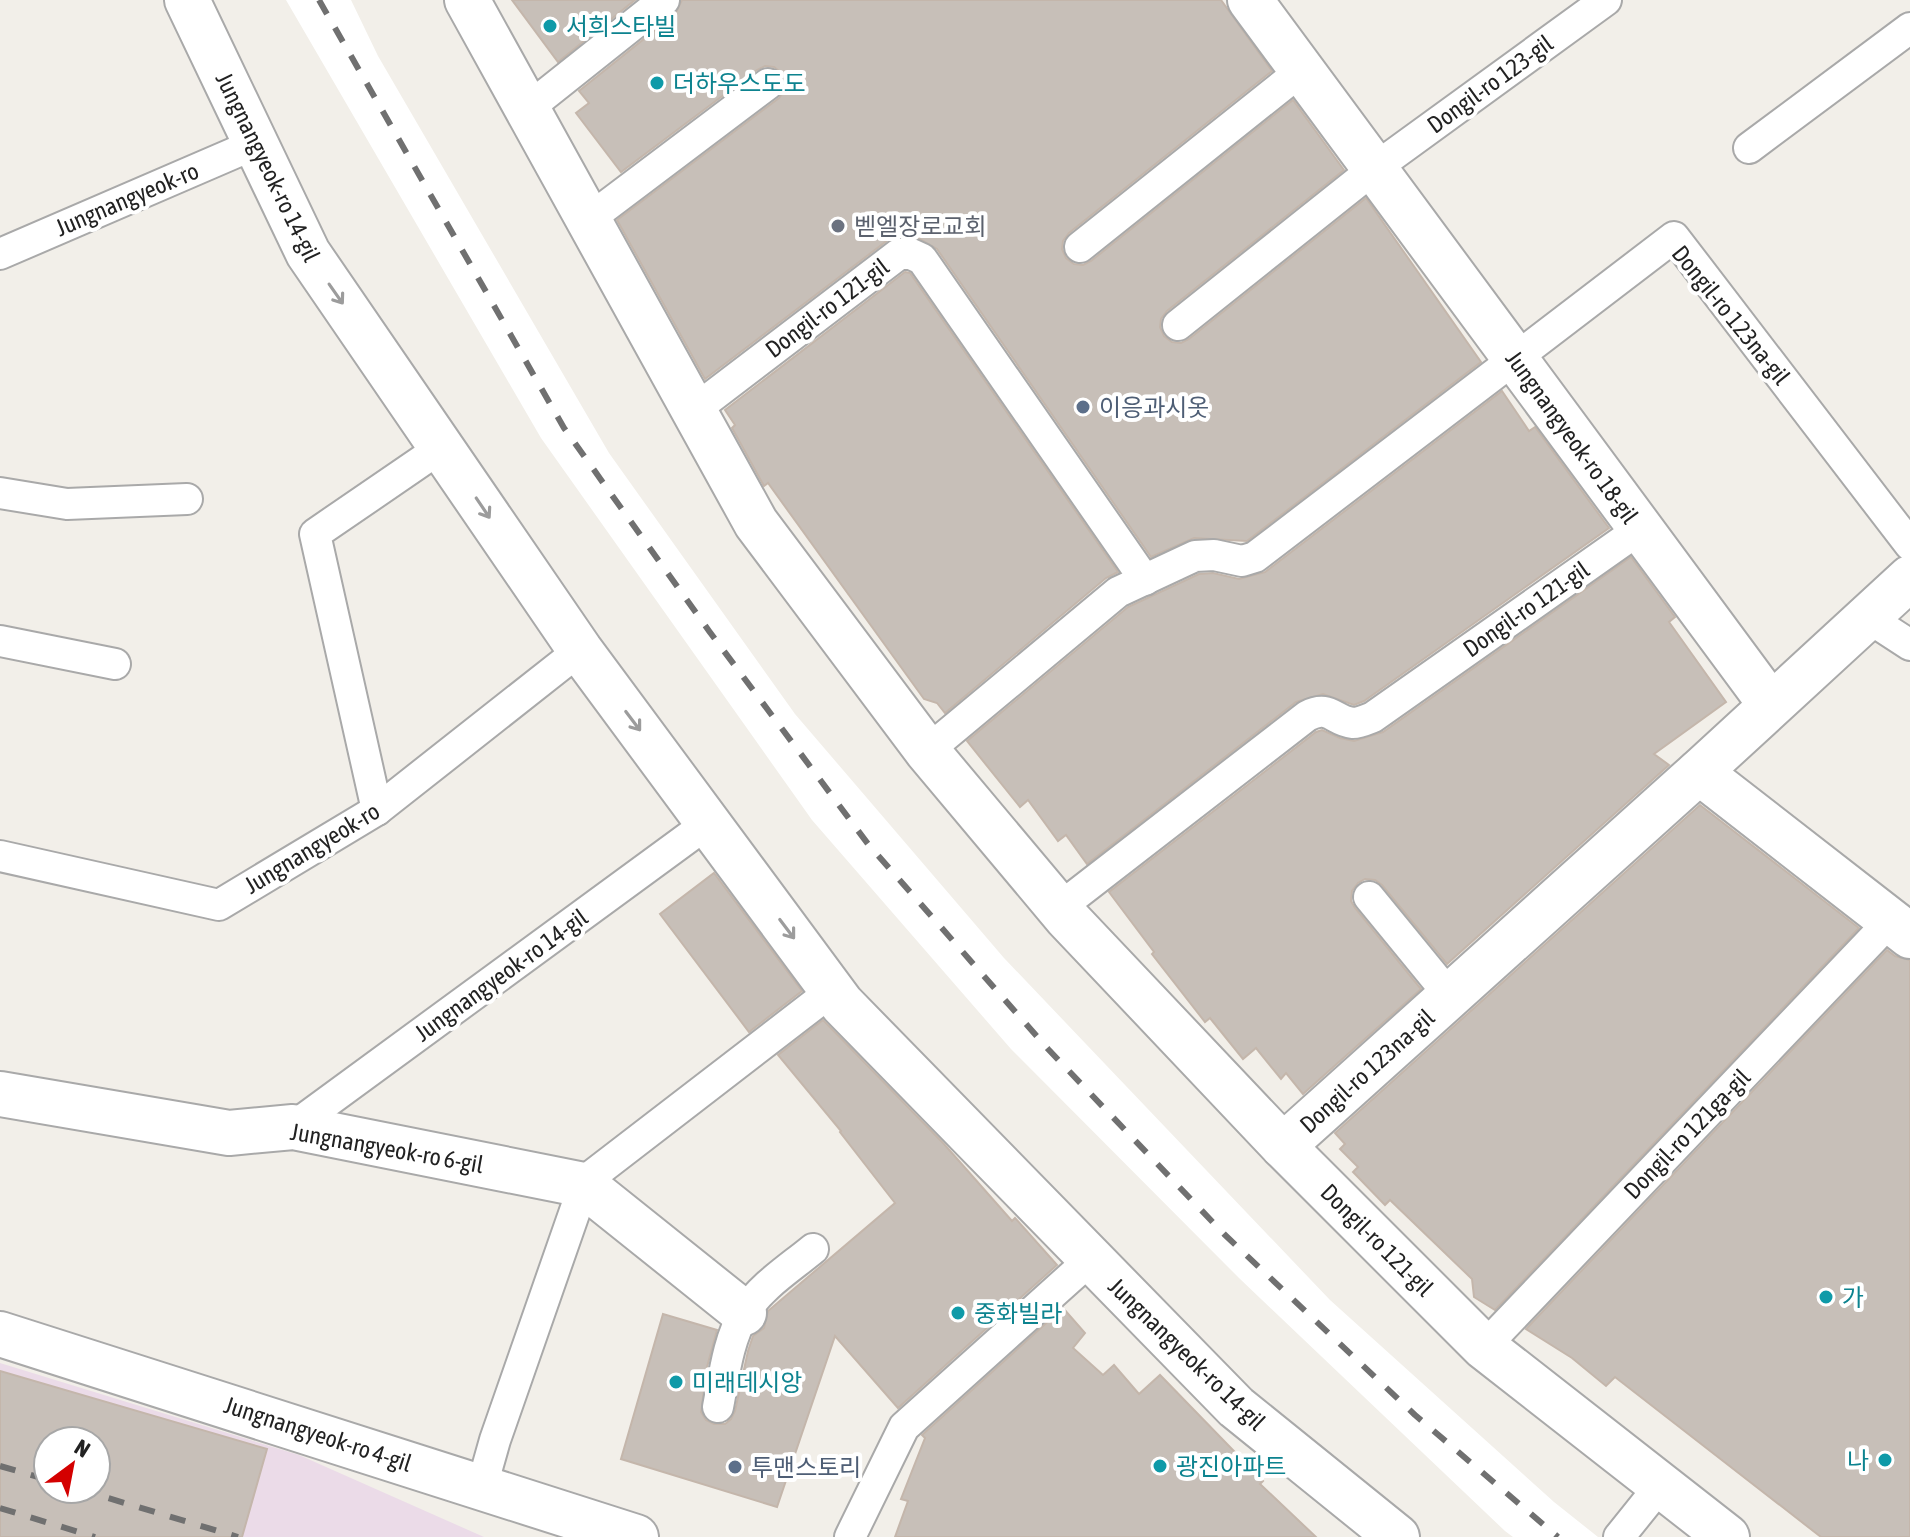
<svg xmlns="http://www.w3.org/2000/svg" width="1910" height="1537" viewBox="0 0 1910 1537" font-family="'Asap Condensed','Noto Sans KR',sans-serif">
<style>
.industrial{fill:#ebdbe8;fill-rule:evenodd}
.pier{fill:#fff}
.building{fill:#c7bfb8;stroke:#c4b6ab;stroke-width:2;fill-rule:evenodd}
.lines{fill:none;stroke-linecap:round;stroke-linejoin:round}
.service-casing{stroke:#a9a9a9;stroke-width:34}
.minor-casing{stroke:#a9a9a9;stroke-width:48}
.service{stroke:#fff;stroke-width:30}
.minor{stroke:#fff;stroke-width:44}
.rail{stroke:#707070;stroke-width:6;stroke-dasharray:16 16;stroke-linecap:butt}
.oneway{stroke:#9c9c9c}
.culture-dot{fill:#0f9aa8;stroke:#fff;stroke-width:3}
.worship-dot{fill:#6b7280;stroke:#fff;stroke-width:3}
.service-dot{fill:#5c6f8a;stroke:#fff;stroke-width:3}
.labels{text-anchor:middle;dominant-baseline:central;stroke-width:8;stroke-linejoin:round;paint-order:stroke}
.culture-label{font-size:24px;fill:#0d838f;stroke:#fff;text-anchor:start}
.street-label{font-size:24px;fill:#222;stroke:#fff}
.worship-label{font-size:24px;fill:#5b616d;stroke:#fff;text-anchor:start}
.service-label{font-size:24px;fill:#4e5e75;stroke:#fff;text-anchor:start}
</style>
<rect width="100%" height="100%" fill="#f2efe9"/>
<path class="industrial" d="M 0,1363 L 299,1455 L 484,1537 L 0,1537 ZM 48,1441 L 96,1441 L 96,1489 L 48,1489 Z"/>
<path class="pier" d="M 286,0 L 351,0 L 378,56 L 609,453 L 795,714 L 1004,958 L 1330,1300 L 1554,1502 L 1598,1537 L 1513,1537 L 1505,1531 L 1239,1278 L 1011,1049 L 812,820 L 541,438 Z"/>
<g class="building">
<path d="M 512,0 L 635,0 L 558,62 Z"/>
<path d="M 682,0 L 1221,0 L 1272,71 L 1069,233 L 1063,241 L 1062,249 L 1066,258 L 1074,264 L 1083,265 L 1091,261 L 1293,100 L 1344,170 L 1167,311 L 1161,319 L 1160,327 L 1164,336 L 1172,342 L 1181,343 L 1189,339 L 1366,198 L 1481,362 L 1247,541 L 1194,538 L 1151,557 L 937,249 L 918,238 L 899,236 L 888,240 L 705,379 L 617,220 L 779,98 L 785,90 L 786,83 L 783,74 L 774,67 L 765,66 L 757,70 L 621,172 L 576,113 L 589,103 L 579,91 L 675,14 Z"/>
<path d="M 905,272 L 910,273 L 1118,572 L 1106,578 L 945,713 L 937,703 L 924,699 L 768,483 L 764,486 L 732,428 L 735,425 L 725,410 Z"/>
<path d="M 1502,391 L 1529,431 L 1535,427 L 1609,528 L 1364,701 L 1354,705 L 1323,694 L 1296,702 L 1087,864 L 1066,835 L 1058,841 L 1028,800 L 1020,807 L 967,741 L 1128,607 L 1199,574 L 1213,573 L 1239,579 L 1265,572 Z"/>
<path d="M 1631,557 L 1675,617 L 1669,622 L 1726,702 L 1654,754 L 1669,765 L 1447,964 L 1382,885 L 1375,880 L 1365,879 L 1358,883 L 1352,891 L 1351,901 L 1355,908 L 1421,989 L 1303,1094 L 1286,1073 L 1281,1079 L 1256,1048 L 1243,1059 L 1210,1018 L 1205,1022 L 1152,954 L 1154,952 L 1109,892 L 1316,732 L 1322,730 L 1340,738 L 1354,741 L 1383,732 Z"/>
<path d="M 1700,805 L 1859,928 L 1495,1310 L 1474,1297 L 1472,1279 L 1390,1200 L 1385,1205 L 1353,1172 L 1358,1167 L 1340,1149 L 1345,1144 L 1335,1133 Z"/>
<path d="M 714,873 L 802,991 L 749,1032 L 660,914 Z"/>
<path d="M 1887,950 L 1895,956 L 1910,960 L 1910,1537 L 1821,1537 L 1615,1377 L 1606,1386 L 1572,1358 L 1526,1329 Z"/>
<path d="M 823,1020 L 944,1144 L 1012,1221 L 1015,1218 L 1057,1265 L 898,1408 L 835,1336 L 777,1507 L 621,1459 L 663,1314 L 717,1330 L 707,1367 L 701,1412 L 706,1420 L 714,1424 L 725,1424 L 731,1419 L 735,1411 L 748,1351 L 753,1336 L 764,1328 L 768,1311 L 895,1203 L 840,1132 L 841,1131 L 778,1055 Z"/>
<path d="M 1063,1308 L 1085,1333 L 1073,1348 L 1103,1375 L 1114,1365 L 1139,1394 L 1160,1375 L 1263,1481 L 1260,1484 L 1316,1537 L 895,1537 L 908,1501 L 901,1499 L 925,1438 L 922,1435 Z"/>
<path d="M 0,1371 L 267,1449 L 242,1537 L 0,1537 ZM 48,1441 L 96,1441 L 96,1489 L 48,1489 Z"/>
</g>
<g class="lines">
<defs>
<g id="service">
<path d="M 527,109 L 664,0"/>
<path d="M 1749,148 L 1910,28"/>
<path d="M 589,219 L 768,84"/>
<path d="M 1080,247 L 1302,70"/>
<path d="M 0,254 L 255,144"/>
<path d="M 1178,325 L 1375,168 L 1606,0"/>
<path d="M 693,411 L 899,254 L 911,254 L 922,259 L 1145,580"/>
<path d="M 0,493 L 67,504 L 187,499"/>
<path d="M 1867,617 L 1910,645"/>
<path d="M 0,641 L 115,664"/>
<path d="M 927,751 L 1118,592 L 1195,556 L 1214,555 L 1242,561 L 1255,557 L 1674,237 L 1910,545"/>
<path d="M 377,810 L 315,534 L 442,447"/>
<path d="M 0,856 L 219,905 L 377,810 L 580,650"/>
<path d="M 1369,897 L 1450,996"/>
<path d="M 1059,908 L 1307,716 C 1330,704 1333,721 1353,723 C 1359,723 1368,719 1373,717 L 1640,529"/>
<path d="M 293,1127 L 708,823"/>
<path d="M 1484,1347 L 1890,921"/>
<path d="M 718,1407 C 724,1376 728,1339 745,1312 C 760,1287 790,1268 813,1249"/>
<path d="M 482,1486 L 495,1440 L 584,1185 L 594,1174 L 833,990"/>
<path d="M 850,1537 L 904,1427 L 1091,1259"/>
<path d="M 1619,1537 L 1660,1486"/>
</g>
<g id="minor">
<path d="M 187,0 L 308,253 L 580,650 L 842,1004 L 1236,1407 L 1397,1537"/>
<path d="M 467,0 L 756,523 L 927,751 L 1067,918 L 1283,1146 L 1484,1347 L 1727,1537"/>
<path d="M 1250,0 L 1771,705"/>
<path d="M 1699,772 L 1910,936"/>
<path d="M 0,1094 L 229,1133 L 293,1127 L 584,1185 L 744,1313"/>
<path d="M 1283,1146 L 1699,772 L 1910,578"/>
<path d="M 0,1334 L 636,1537"/>
</g>
</defs>
<use href="#service" class="service-casing"/>
<use href="#minor" class="minor-casing"/>
<use href="#service" class="service"/>
<use href="#minor" class="minor"/>
<g class="rail">
<path d="M 319,0 L 564,428 L 709,631 L 868,844 L 1048,1049 L 1224,1234 L 1415,1415 L 1558,1537"/>
<path d="M 0,1466 L 48,1480"/>
<path d="M 78,1489 L 238,1537"/>
<path d="M 0,1508 L 95,1537"/>
</g>
</g>
<defs><path id="oneway-shaft" d="M-6 0H5M1.5-3L5.5 0L1.5 3" fill="none" stroke-width="1.6" stroke-linecap="round" stroke-linejoin="round" transform="scale(2)"/></defs>
<g class="oneway">
<use href="#oneway-shaft" transform="translate(336 294) rotate(55)"/>
<use href="#oneway-shaft" transform="translate(483 508) rotate(56)"/>
<use href="#oneway-shaft" transform="translate(633 721) rotate(53)"/>
<use href="#oneway-shaft" transform="translate(787 929) rotate(53)"/>
</g>
<g class="culture-dot">
<circle cx="550" cy="26" r="8"/>
<circle cx="657" cy="83" r="8"/>
<circle cx="1826" cy="1297" r="8"/>
<circle cx="958" cy="1313" r="8"/>
<circle cx="676" cy="1382" r="8"/>
<circle cx="1885" cy="1460" r="8"/>
<circle cx="1160" cy="1466" r="8"/>
</g>
<circle class="worship-dot" cx="838" cy="226" r="8"/>
<g class="service-dot">
<circle cx="1083" cy="407" r="8"/>
<circle cx="735" cy="1467" r="8"/>
</g>
<g class="labels">
<g class="culture-label">
<text x="566" y="26">서희스타빌</text>
<text x="673" y="83">더하우스도도</text>
<text x="1842" y="1297">가</text>
<text x="974" y="1313">중화빌라</text>
<text x="692" y="1382">미래데시앙</text>
<text x="1869" y="1460" text-anchor="end">나</text>
<text x="1176" y="1466">광진아파트</text>
</g>
<g class="street-label">
<text transform="translate(1490 84) rotate(-36)">Dongil-ro 123-gil</text>
<text transform="translate(268 167) rotate(64)">Jungnangyeok-ro 14-gil</text>
<text transform="translate(127 199) rotate(-23)">Jungnangyeok-ro</text>
<text transform="translate(827 308) rotate(-37)">Dongil-ro 121-gil</text>
<text transform="translate(1731 315) rotate(51)">Dongil-ro 123na-gil</text>
<text transform="translate(1572 437) rotate(54)">Jungnangyeok-ro 18-gil</text>
<text transform="translate(1526 609) rotate(-35)">Dongil-ro 121-gil</text>
<text transform="translate(312 848) rotate(-31)">Jungnangyeok-ro</text>
<text transform="translate(501 975) rotate(-36)">Jungnangyeok-ro 14-gil</text>
<text transform="translate(1367 1071) rotate(-42)">Dongil-ro 123na-gil</text>
<text transform="translate(1687 1134) rotate(-46)">Dongil-ro 121ga-gil</text>
<text transform="translate(387 1148) rotate(10)">Jungnangyeok-ro 6-gil</text>
<text transform="translate(1377 1240) rotate(45)">Dongil-ro 121-gil</text>
<text transform="translate(1187 1354) rotate(44)">Jungnangyeok-ro 14-gil</text>
<text transform="translate(318 1434) rotate(18)">Jungnangyeok-ro 4-gil</text>
</g>
<g class="worship-label">
<text x="854" y="226">벧엘장로교회</text>
</g>
<g class="service-label">
<text x="1099" y="407">이응과시옷</text>
<text x="751" y="1467">투맨스토리</text>
</g>
</g>
<g transform="translate(72 1465) rotate(32)"><circle r="38" fill="#ffffff" stroke="#a7a7a7" stroke-width="2"/>
<path d="M0-6L14 30L0 20L-14 30Z" fill="#d40000"/>
<text y="-12" font-size="22" font-weight="bold" text-anchor="middle" fill="#222222">N</text>
</g>
</svg>
